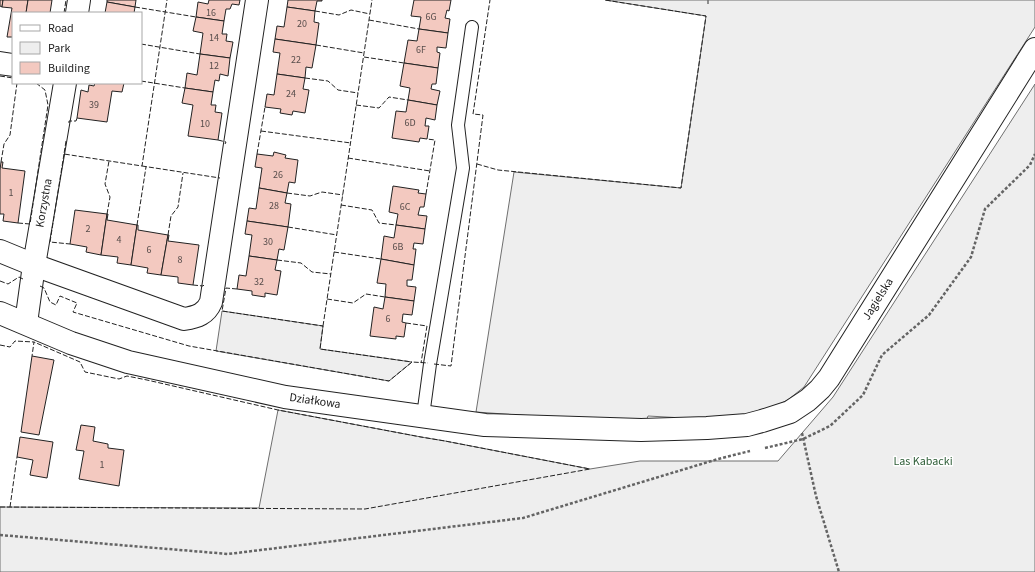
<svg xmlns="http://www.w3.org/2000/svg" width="1035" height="572" viewBox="0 0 1035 572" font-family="'Source Sans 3',sans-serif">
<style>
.green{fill:#eee;stroke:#6f6f6f}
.building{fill:#f3c9c0;stroke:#222}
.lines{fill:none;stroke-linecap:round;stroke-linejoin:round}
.lane-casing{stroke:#222;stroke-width:14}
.street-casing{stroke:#222;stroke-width:24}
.path{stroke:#646464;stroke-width:2.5;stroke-dasharray:3 2;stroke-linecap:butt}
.lane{stroke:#fff;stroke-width:12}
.street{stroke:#fff;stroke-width:22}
.fence{stroke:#222;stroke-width:1;stroke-dasharray:5 2;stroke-linecap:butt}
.labels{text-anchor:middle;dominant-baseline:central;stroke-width:3;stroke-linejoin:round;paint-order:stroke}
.number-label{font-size:10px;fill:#564c4a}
.street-label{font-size:12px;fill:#222;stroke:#fff}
.park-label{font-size:12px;fill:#2f5e38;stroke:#fff}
</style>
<rect width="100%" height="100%" fill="#fff"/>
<g class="green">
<path d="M 605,0 L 708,0 L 708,4 L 708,0 L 1035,0 L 1035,27 L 804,387 L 789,399 L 768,411 L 720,420 L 648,416 L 645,424 L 476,412 L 514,172 L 681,188 L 706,16 Z"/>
<path d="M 1035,84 L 1035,572 L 0,572 L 0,507 L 259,508 L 278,410 L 421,437 L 445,441 L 590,469 L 640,461 L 778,461 L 833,397 Z"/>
<path d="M 222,311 L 323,326 L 320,349 L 412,362 L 389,381 L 216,351 Z"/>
</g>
<g class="building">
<path d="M 0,0 L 3,0 L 2,7 L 0,6 Z"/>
<path d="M 3,0 L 28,0 L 26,13 L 13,13 L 13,37 L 7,37 L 12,8 L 2,7 Z"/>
<path d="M 28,0 L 52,0 L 50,13 L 26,13 Z"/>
<path d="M 107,0 L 136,0 L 135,7 L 107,2 Z"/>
<path d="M 209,0 L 240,0 L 239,5 L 232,4 L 230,9 L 226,9 L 224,21 L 196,17 L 198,2 L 208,4 Z"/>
<path d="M 288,0 L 322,0 L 322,1 L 317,1 L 315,11 L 287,7 Z"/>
<path d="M 414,0 L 451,0 L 449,11 L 447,10 L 445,18 L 450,19 L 448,33 L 419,29 L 421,17 L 411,16 Z"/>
<path d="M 107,2 L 135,7 L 134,13 L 105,13 Z"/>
<path d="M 287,7 L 315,11 L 314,22 L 319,23 L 316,45 L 275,39 L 277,26 L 284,27 Z"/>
<path d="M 196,17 L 224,21 L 222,34 L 227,34 L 226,41 L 233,42 L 230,58 L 200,54 L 203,33 L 193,31 Z"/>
<path d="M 419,29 L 448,33 L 446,48 L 437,47 L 437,52 L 440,53 L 438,68 L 404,63 L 408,40 L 417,41 Z"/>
<path d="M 275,39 L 316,45 L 312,68 L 306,67 L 305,78 L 277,74 L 280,53 L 273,52 Z"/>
<path d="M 200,54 L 230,58 L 228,76 L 220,74 L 219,81 L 215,80 L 213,92 L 185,88 L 187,73 L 197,75 Z"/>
<path d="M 404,63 L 438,68 L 436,84 L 432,84 L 431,89 L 440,91 L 437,105 L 408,100 L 410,88 L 400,86 Z"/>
<path d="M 277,74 L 305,78 L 303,89 L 309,90 L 305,113 L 293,111 L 292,115 L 280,113 L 281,109 L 265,107 L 267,94 L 274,95 Z"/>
<path d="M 95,83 L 124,83 L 122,92 L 112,91 L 107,122 L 77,118 L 81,90 L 88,92 L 89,85 L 94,86 Z"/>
<path d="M 185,88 L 213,92 L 211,105 L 216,105 L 215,112 L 222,113 L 218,140 L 188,136 L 193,105 L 182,103 Z"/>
<path d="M 408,100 L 437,105 L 435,120 L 426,118 L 425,126 L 429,126 L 427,139 L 420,138 L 419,142 L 392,138 L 396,111 L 406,112 Z"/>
<path d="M 274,152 L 286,155 L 285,158 L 298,160 L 295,183 L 289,182 L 287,193 L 259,188 L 262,168 L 255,167 L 257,154 L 273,156 Z"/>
<path d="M 1,162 L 3,162 L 2,168 L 25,171 L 18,223 L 3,221 L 4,214 L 0,214 L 0,170 Z"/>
<path d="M 393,186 L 419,190 L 418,193 L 426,194 L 424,207 L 420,207 L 418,215 L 427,216 L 425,229 L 396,225 L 398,214 L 389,212 Z"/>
<path d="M 259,188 L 287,193 L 285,203 L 291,204 L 288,227 L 247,221 L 249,208 L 256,209 Z"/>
<path d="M 75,210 L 107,214 L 101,255 L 86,252 L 87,247 L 70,244 Z"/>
<path d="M 107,214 L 108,214 L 107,220 L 137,225 L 131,265 L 117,263 L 118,257 L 101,255 Z"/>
<path d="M 247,221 L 288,227 L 284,250 L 279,249 L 277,260 L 249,256 L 252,235 L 245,234 Z"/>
<path d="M 137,225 L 138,225 L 138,230 L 168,235 L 161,275 L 147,273 L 148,268 L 131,265 Z"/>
<path d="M 396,225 L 425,229 L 423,244 L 414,243 L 413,249 L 416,249 L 414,265 L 381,259 L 384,236 L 394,238 Z"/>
<path d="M 168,235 L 169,235 L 168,241 L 199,245 L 193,285 L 178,283 L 178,277 L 161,275 Z"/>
<path d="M 249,256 L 277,260 L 275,270 L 281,271 L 277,295 L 265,293 L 265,297 L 252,295 L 252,291 L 237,289 L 239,275 L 246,276 Z"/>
<path d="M 381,259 L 414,265 L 412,280 L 407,280 L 407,286 L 416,287 L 414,301 L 385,297 L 386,284 L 377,283 Z"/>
<path d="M 385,297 L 414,301 L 412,315 L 403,314 L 402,322 L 406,323 L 404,337 L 396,336 L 396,339 L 370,336 L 374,307 L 383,309 Z"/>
<path d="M 32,356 L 54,360 L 39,435 L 21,432 Z"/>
<path d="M 81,425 L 95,427 L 93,441 L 108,444 L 108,448 L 124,450 L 119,486 L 79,479 L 84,451 L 76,450 Z"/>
<path d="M 20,437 L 53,442 L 47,478 L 30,475 L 33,460 L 17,457 Z"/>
</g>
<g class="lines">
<defs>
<path id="lane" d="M 423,416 L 430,364 L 463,168 L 458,125 L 472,27"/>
<g id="street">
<path d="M 77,13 L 79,0"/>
<path d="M 0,63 L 13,65"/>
<path d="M 0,251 L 34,265 L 184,319 C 197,317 206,314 211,302 L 257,0"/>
<path d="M 0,313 L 71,343 L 128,362 L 285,397 L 485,425 L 641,430 L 707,428 L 747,425 L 762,421 L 790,412 L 808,400 L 820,389 L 829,378 L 1035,49"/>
<path d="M 26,323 L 34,265 L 65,83"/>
</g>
</defs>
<use href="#lane" class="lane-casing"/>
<use href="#street" class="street-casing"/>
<g class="path">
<path d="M 802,433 L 816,496 L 839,572"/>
<path d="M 765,448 L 803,439 L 830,426 L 863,395 L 882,355 L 929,315 L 971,257 L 985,209 L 1030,165 L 1035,154"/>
<path d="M 0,535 L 228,554 L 523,518 L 718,459 L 750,451"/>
</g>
<use href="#lane" class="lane"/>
<use href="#street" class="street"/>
<g class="fence">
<path d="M 135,7 L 196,17"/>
<path d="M 315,11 L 339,15 L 351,10 L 370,14"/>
<path d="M 64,13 L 66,0"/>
<path d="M 369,20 L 419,29"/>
<path d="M 141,44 L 200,54"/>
<path d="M 316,45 L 364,53"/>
<path d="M 364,57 L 404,63"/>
<path d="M 0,76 L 13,78"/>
<path d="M 305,78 L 328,81 L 338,90 L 358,93"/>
<path d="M 141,81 L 185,88"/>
<path d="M 356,105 L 379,108 L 389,97 L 408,100"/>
<path d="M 69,123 L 69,121 L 76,121 L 77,118"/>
<path d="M 261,131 L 351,143"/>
<path d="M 218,140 L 226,142 L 225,144"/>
<path d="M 66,141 L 64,154 L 142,166 L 167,0"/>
<path d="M 64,154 L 50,242 L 70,244"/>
<path d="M 257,154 L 265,107"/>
<path d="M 348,158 L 430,171"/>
<path d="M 1,162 L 4,144 L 10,135 L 17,83"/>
<path d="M 477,164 L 498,170 L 681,188 L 706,16 L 605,0"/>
<path d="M 142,166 L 220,178"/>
<path d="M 287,193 L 310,196 L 322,192 L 343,195"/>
<path d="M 426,194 L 435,140 L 427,139"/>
<path d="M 341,205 L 372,210 L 379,223 L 396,225"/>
<path d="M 107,214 L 110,197 L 105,184 L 109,161"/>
<path d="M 18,223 L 30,224 L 48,105 L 45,90 L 36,83"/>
<path d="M 137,225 L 146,167"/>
<path d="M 288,227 L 337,235"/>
<path d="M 168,235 L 171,216 L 178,207 L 183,173"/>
<path d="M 334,252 L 381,259"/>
<path d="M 277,260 L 301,263 L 312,272 L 331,274"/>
<path d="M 0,281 L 8,284 L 19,277 L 23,279"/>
<path d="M 193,285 L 203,286 L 204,285"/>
<path d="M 40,286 L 44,288 L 50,302 L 56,305 L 60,296 L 77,303 L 73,312 L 189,346 L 389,381 L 412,362 L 428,363"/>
<path d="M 237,289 L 226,288 L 222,311 L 323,326 L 320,349 L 412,362"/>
<path d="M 327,299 L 353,303 L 366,294 L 385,297"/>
<path d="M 406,323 L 427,326 L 421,363"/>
<path d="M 323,326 L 372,0"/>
<path d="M 0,345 L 10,347 L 15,341 L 34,342 L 32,356"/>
<path d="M 434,364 L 451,366 L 483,115 L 473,114 L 490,0"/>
<path d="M 0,507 L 365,509 L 590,469 L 445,441 L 421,437 L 278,410 L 147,380 L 127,376 L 119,379 L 85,372 L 80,362 L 34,342"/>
<path d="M 10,507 L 17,457"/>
</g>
</g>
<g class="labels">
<g class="number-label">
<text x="211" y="13">16</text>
<text x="431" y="17">6G</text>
<text x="302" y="24">20</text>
<text x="214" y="38">14</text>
<text x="421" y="50">6F</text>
<text x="296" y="60">22</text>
<text x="214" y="66">12</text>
<text x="291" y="94">24</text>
<text x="94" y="105">39</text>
<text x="410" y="123">6D</text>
<text x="205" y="124">10</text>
<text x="278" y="175">26</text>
<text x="11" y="193">1</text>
<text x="274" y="206">28</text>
<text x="405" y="207">6C</text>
<text x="88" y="229">2</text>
<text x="119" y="240">4</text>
<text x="268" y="242">30</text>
<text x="398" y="247">6B</text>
<text x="149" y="250">6</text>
<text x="180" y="260">8</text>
<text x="259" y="282">32</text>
<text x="388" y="319">6</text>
<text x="102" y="465">1</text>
</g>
<g class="street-label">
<text transform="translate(44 203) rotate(-80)">Korzystna</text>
<text transform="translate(878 299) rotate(-58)">Jagielska</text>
<text transform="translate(315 401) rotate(8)">Działkowa</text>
</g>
<g class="park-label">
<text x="923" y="461">Las Kabacki</text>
</g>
</g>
<rect x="12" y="12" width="130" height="72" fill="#ffffff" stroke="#a7a7a7"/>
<rect x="20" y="25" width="20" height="6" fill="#ffffff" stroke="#a7a7a7"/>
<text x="48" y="32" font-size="12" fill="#222222">Road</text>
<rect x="20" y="42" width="20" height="12" fill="#eeeeee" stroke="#a7a7a7"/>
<text x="48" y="52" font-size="12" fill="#222222">Park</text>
<rect x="20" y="62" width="20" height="12" fill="#f3c9c0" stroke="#a7a7a7"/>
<text x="48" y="72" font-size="12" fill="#222222">Building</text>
</svg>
